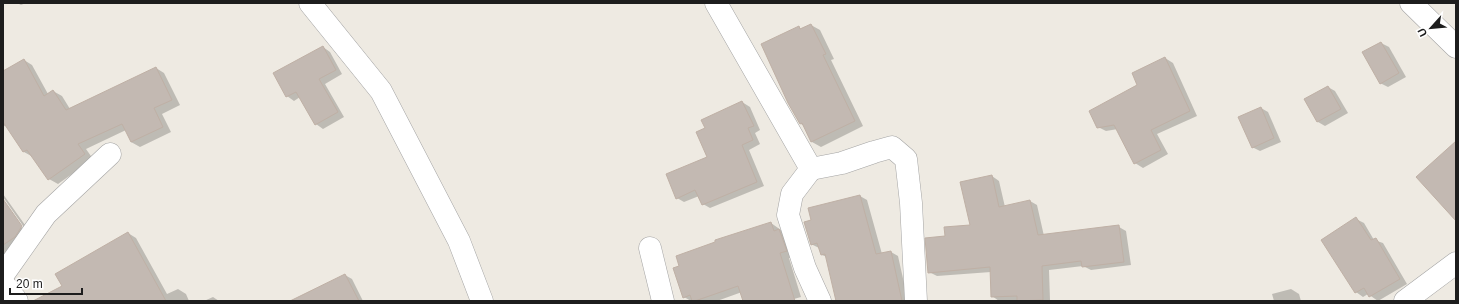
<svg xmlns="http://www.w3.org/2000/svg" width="1459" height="304" viewBox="0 0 1459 304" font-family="Helvetica,sans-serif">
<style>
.shadow{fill:#0003}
.building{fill:#c3b9b2;stroke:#bfb0a5}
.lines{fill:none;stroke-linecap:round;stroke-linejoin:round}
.minor-casing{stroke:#a4a4a4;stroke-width:23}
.minor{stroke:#fff;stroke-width:22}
</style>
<rect width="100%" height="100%" fill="#eeeae2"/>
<g class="shadow">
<path d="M 17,3 L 26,3 L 21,5 Z"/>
<path d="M 811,25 L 820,30 L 834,59 L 831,60 L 863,126 L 821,147 L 812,142 L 804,126 L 801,124 L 799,28 L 802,29 Z"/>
<path d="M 1381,43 L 1389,47 L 1406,77 L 1388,87 L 1380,83 Z"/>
<path d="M 323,47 L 330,52 L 342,74 L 325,84 L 344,117 L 323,129 L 316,124 L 300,97 L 294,101 L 287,96 Z"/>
<path d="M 1165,58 L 1173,63 L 1197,116 L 1157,134 L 1168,154 L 1143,168 L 1135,163 L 1118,129 L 1106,131 L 1098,127 Z"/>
<path d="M 24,60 L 32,65 L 48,94 L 53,91 L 62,96 L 70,109 L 156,68 L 164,73 L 180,105 L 162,114 L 171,132 L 140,147 L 131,142 L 126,130 L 86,149 L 93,159 L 58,184 L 49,179 L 33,157 L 24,152 L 6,125 L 3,127 L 3,72 Z"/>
<path d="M 1328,87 L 1335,91 L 1348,113 L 1325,126 L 1318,122 L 1305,99 Z"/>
<path d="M 742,102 L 750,107 L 760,130 L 755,133 L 760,144 L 749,150 L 764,186 L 710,208 L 703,204 L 699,196 L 684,202 L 677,198 L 708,157 L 706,129 Z"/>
<path d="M 1261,108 L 1268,112 L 1281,142 L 1260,151 L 1252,147 Z"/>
<path d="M 992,176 L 999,181 L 1005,207 L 1030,201 L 1037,205 L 1044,236 L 1119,227 L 1126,231 L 1131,265 L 1091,270 L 1083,266 L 1049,270 L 1050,300 L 999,301 L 992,296 L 991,272 L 937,276 L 929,272 L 946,237 L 971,226 Z"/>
<path d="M 3,194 L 30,232 L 23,242 L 3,255 L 3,201 L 24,231 L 26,230 L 3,197 Z"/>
<path d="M 860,196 L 867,200 L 882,254 L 891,252 L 898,256 L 908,301 L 838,301 L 827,257 L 822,255 L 819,248 L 811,244 Z"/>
<path d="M 1356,219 L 1364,223 L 1374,240 L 1383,243 L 1407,284 L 1378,301 L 1368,294 L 1363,297 L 1356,292 Z"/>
<path d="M 771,223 L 788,235 L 795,256 L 789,258 L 801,297 L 787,301 L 744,301 L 742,292 L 717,301 L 691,301 L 684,297 Z"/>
<path d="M 128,233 L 136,238 L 167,294 L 178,289 L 186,294 L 189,301 L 35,301 L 63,287 Z"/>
<path d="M 345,275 L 352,279 L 363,301 L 305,301 Z"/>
<path d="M 1291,289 L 1299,294 L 1301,301 L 1274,301 L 1272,294 Z"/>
<path d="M 213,297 L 219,301 L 204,301 Z"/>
</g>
<g class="building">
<path d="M 811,24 L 826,54 L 823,55 L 855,121 L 811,142 L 802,123 L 800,124 L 788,103 L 761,44 L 799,26 L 800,29 Z"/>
<path d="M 1381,42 L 1399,73 L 1380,84 L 1362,52 Z"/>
<path d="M 323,46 L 336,70 L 319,79 L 338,112 L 315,125 L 296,92 L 286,97 L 273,73 Z"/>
<path d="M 1165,57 L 1190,111 L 1151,130 L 1161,150 L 1134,164 L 1114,125 L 1097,128 L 1089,111 L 1137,85 L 1132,73 Z"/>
<path d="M 24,59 L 44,96 L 53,90 L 66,110 L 156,67 L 172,100 L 154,108 L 163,127 L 131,142 L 122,124 L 78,144 L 85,154 L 48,180 L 27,150 L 23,152 L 3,122 L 3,71 Z"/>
<path d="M 1328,86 L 1341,109 L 1317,122 L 1304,99 Z"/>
<path d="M 742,101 L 754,126 L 748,128 L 753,140 L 742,145 L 757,182 L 702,205 L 695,190 L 676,199 L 666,174 L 707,157 L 696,132 L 705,128 L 701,120 Z"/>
<path d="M 1261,107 L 1274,138 L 1252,148 L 1238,117 Z"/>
<path d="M 1456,141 L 1456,221 L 1416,177 Z"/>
<path d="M 992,175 L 999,207 L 1030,200 L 1038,235 L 1119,225 L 1124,262 L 1082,267 L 1081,261 L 1042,266 L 1043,300 L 1017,301 L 1017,296 L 991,297 L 990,267 L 928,273 L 925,238 L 945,236 L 944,227 L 970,225 L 960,182 Z"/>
<path d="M 860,195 L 876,254 L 891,251 L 902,301 L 836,301 L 825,254 L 821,255 L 817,243 L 811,245 L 804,222 L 811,220 L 808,208 Z"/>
<path d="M 3,199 L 22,226 L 15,237 L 3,245 Z"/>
<path d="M 1356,217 L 1371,240 L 1376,238 L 1400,279 L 1369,297 L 1364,288 L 1355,293 L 1321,240 Z"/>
<path d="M 771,222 L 774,231 L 779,229 L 787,251 L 780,253 L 795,301 L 743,301 L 738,286 L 695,301 L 692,301 L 690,295 L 683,298 L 673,268 L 679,266 L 676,256 L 715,242 L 715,240 Z"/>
<path d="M 128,232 L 166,301 L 33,301 L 62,286 L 55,274 Z"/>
<path d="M 345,274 L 359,301 L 290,301 Z"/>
</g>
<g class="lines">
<defs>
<g id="minor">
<path d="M 310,3 L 381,91 L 459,241 L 482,301"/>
<path d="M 716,3 L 811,169 L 842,163 L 874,152 L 892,147 L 906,159 L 911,203 L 916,301"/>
<path d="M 1411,3 L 1456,47"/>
<path d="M 811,169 L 792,194 L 788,215 L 805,268 L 820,301"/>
<path d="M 650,248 L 663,301"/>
<path d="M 3,275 L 46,214 L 110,154"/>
<path d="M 3,283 L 17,301"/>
<path d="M 1405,301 L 1456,263"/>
</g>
</defs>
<use href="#minor" class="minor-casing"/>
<use href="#minor" class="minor"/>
</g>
<rect width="1459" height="304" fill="none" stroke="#1d1d1d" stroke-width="8"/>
<g transform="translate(1431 28) rotate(243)" stroke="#ffffff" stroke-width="3" paint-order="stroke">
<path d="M0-3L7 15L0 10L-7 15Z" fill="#1d1d1d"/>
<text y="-6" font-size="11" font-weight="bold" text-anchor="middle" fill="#1d1d1d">U</text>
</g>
<path d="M10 288v6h72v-6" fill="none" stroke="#1d1d1d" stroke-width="2"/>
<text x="16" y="288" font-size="12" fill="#1d1d1d" stroke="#ffffff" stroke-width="3" paint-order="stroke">20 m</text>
</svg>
